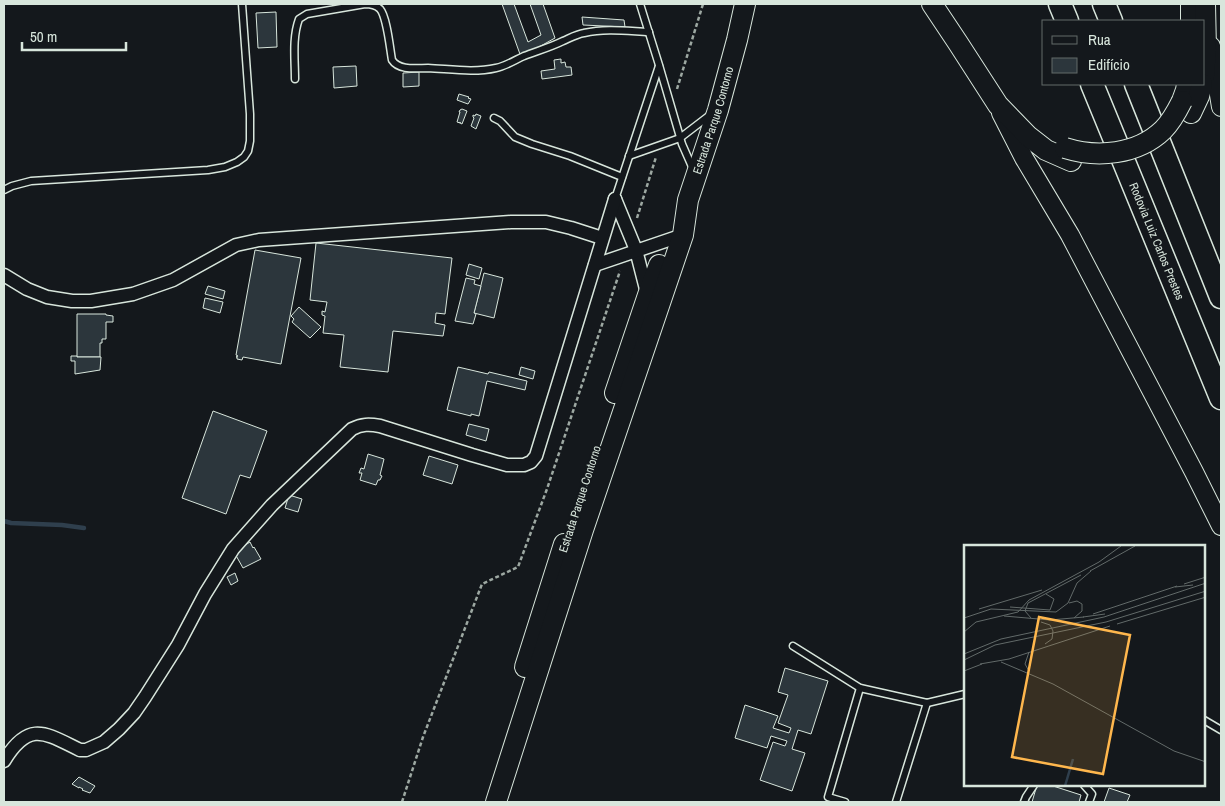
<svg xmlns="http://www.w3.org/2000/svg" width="1225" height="806" viewBox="0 0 1225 806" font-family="'Archivo Narrow',sans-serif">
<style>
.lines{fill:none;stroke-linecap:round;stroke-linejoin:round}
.stream{stroke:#2f3f4d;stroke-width:4.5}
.building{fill:#2c363c;stroke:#d8e6dc}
.lane-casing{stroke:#d8e6dc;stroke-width:9}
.street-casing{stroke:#d8e6dc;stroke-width:15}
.secondary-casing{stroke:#d8e6dc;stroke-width:20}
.primary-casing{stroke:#d8e6dc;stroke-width:22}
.highway-casing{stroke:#d8e6dc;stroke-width:25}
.path{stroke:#9da8a2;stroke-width:2.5;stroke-dasharray:4 2.5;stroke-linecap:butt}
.lane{stroke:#14181c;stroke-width:6}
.street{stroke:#14181c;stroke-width:12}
.secondary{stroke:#14181c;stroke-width:18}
.primary{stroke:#14181c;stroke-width:20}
.highway{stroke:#14181c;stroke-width:22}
.primary-bridge-casing{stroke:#d8e6dc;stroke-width:22;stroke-linecap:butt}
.primary-bridge{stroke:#14181c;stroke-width:20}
.labels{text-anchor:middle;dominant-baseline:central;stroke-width:4;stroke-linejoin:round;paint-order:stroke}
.street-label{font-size:12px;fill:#d8e6dc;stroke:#14181c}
.inset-river{fill:none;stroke:#2f3f4d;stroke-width:2.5}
.inset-road{fill:none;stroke:#626a69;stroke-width:1}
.view{fill:#ffb74d;fill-opacity:0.15;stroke:#ffb74d;stroke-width:2.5}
.inset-edge{fill:none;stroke:#d8e6dc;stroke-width:2.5}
</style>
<rect width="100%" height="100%" fill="#14181c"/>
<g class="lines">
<path class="stream" d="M 4,521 L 11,523 L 62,525 L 84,528"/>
</g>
<g class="building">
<path d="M 502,4 L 514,4 L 528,42 L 541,35 L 530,4 L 543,4 L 555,38 L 521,57 Z"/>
<path d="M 276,12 L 277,47 L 258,48 L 256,13 Z"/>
<path d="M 582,17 L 624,20 L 625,27 L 583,25 Z"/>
<path d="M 561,59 L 561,63 L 565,62 L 566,67 L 571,67 L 572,75 L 542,79 L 541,71 L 555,69 L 554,60 Z"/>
<path d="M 356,66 L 357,86 L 334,88 L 333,67 Z"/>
<path d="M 419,72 L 419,86 L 403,87 L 403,73 Z"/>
<path d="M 459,94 L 469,97 L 468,98 L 471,99 L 468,104 L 457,100 Z"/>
<path d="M 462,109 L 467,111 L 462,124 L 460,123 L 460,122 L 460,123 L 457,122 L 460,112 L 459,112 L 460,110 Z"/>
<path d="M 476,114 L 481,116 L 476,129 L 471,126 L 474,118 L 473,117 L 473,115 L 475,116 Z"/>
<path d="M 316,243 L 452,258 L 445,314 L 436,313 L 435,323 L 445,325 L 443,336 L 393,331 L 388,372 L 340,367 L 344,335 L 323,333 L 325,316 L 322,315 L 322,311 L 325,312 L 327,302 L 310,300 Z"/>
<path d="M 255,250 L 301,258 L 281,364 L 243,357 L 242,360 L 237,359 L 237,357 L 236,357 L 238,356 L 236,355 Z"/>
<path d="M 469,264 L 482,268 L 479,279 L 466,275 Z"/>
<path d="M 484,273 L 503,278 L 494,318 L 474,313 Z"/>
<path d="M 466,278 L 475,280 L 474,284 L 481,286 L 474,313 L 476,314 L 473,324 L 455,321 Z"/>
<path d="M 208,286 L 225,291 L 223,299 L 205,294 Z"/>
<path d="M 205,298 L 223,302 L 220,313 L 203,308 Z"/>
<path d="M 299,307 L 321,327 L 310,338 L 292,322 L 294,319 L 291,316 Z"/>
<path d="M 77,314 L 106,314 L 106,315 L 113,316 L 113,322 L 106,322 L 106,339 L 102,339 L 102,343 L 100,343 L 100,357 L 77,357 Z"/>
<path d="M 71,356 L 77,356 L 77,357 L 101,357 L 100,370 L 75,374 L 75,361 L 71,361 Z"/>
<path d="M 458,367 L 488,374 L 489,372 L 527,381 L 525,390 L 487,381 L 479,416 L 471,414 L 471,416 L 447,410 Z"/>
<path d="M 521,367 L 535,371 L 533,379 L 519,375 Z"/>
<path d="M 213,411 L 267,431 L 250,478 L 240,475 L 226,514 L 182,498 Z"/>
<path d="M 469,424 L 489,429 L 486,441 L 466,435 Z"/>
<path d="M 368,454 L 384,459 L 380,475 L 382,476 L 380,480 L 378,480 L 376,485 L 360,480 L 362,473 L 359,473 L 361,468 L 364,469 Z"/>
<path d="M 429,456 L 458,465 L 452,484 L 423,475 Z"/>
<path d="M 289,495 L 302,499 L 298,512 L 285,508 Z"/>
<path d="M 250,542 L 253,548 L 254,547 L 261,559 L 243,568 L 234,552 Z"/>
<path d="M 235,573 L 238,581 L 231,585 L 227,577 Z"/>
<path d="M 785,668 L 828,681 L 811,734 L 798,730 L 792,749 L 805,753 L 792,791 L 760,780 L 773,742 L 785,746 L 787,741 L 771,736 L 767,748 L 735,738 L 745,705 L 778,716 L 773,728 L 789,733 L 791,728 L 778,723 L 788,695 L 778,692 Z"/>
<path d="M 79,777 L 95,786 L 90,793 L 82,790 L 83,789 L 79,787 L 79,788 L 72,784 Z"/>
<path d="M 1037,785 L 1050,785 L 1081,795 L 1079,802 L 1032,802 Z"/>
<path d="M 1109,788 L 1130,795 L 1127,802 L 1104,802 Z"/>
</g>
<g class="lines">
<defs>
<g id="lane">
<path d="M 640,4 L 659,65 L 682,144 L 693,169"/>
<path d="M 295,79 C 295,60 292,38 299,19 L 307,14 L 365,4 C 371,4 376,5 380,9 C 387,17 390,49 392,60 C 399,71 417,68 428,68 C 450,69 474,73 496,68 C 506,66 515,60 524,56 C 537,51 551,47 563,41 C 570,38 577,34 584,33 C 606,28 627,31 649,32"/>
<path d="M 494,118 L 500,121 L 515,137 L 532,144 L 570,156 L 622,177"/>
<path d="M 629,156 L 680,138 L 710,115"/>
<path d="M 4,190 L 12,186 L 31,181 L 208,170 L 225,167 L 237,162 L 244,157 L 248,151 L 250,141 L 250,114 L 242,4"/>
<path d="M 615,199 L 659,66"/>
<path d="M 793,646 L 860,688 L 927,703 L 965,694"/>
<path d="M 1204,720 L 1221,730"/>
<path d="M 1084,785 L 1092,794 L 1089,802"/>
<path d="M 845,802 L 828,797 L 860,688"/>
<path d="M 896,802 L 927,703"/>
<path d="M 1024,802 L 1026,797 L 1034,785"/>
</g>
<g id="street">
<path d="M 615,199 L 636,250 L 647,293"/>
<path d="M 595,265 L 683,235"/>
<path d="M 4,275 L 27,289 L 47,297 L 72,301 L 91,301 L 133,294 L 173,280 L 236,245 L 259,240 L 511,222 L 546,222 L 571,228 L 602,238"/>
<path d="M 4,761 C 29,720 45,733 80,750 L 86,750 L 104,742 L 119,729 L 134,713 L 145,697 L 178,645 L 205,594 L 233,549 L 272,505 L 352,429 C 362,424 369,424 380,426 L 472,455 L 507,465 L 524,465 L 531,462 L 536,456 L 615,199"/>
</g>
<g id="secondary">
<path d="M 1211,46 L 1221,107"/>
<path d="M 1001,113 L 1024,158 L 1070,235 L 1194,472 L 1221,526"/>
</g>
<g id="primary">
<path d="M 932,4 L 958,43 L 998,105 L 1028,136 L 1046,150 L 1071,161"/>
<path d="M 1191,4 L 1191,21"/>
<path d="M 1204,76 L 1206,50 L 1205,4"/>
<path d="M 1182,101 L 1186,90 L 1187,84"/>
<path d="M 1191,113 L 1199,96 L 1202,84"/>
<path d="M 615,393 L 648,295 L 659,265"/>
<path d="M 525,667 L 564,544"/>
<path id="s1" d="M 496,802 L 583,530 L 683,235 L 688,200 L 718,110 L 737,40 L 745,4"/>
</g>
<g id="highway">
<path d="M 1060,4 L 1067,21"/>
<path d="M 1104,4 L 1111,21"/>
<path id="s2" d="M 1092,84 L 1221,398"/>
<path d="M 1136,84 L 1221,297"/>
</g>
</defs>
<use href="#lane" class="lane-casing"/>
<use href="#street" class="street-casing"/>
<use href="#secondary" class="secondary-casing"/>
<use href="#primary" class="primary-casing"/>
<use href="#highway" class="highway-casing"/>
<g class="path">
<path d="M 677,89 L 703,4"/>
<path d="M 637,218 L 656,157"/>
<path d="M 402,802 L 423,737 L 482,584 L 518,567 L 547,489 L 620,271"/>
</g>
<use href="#lane" class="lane"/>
<use href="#street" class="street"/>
<use href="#secondary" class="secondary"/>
<use href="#primary" class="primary"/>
<use href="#highway" class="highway"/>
<defs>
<path id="primary-bridge" d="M 1065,148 C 1097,158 1137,155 1163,130 C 1171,122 1177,111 1182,101"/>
</defs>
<use href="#primary-bridge" class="primary-bridge-casing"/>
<use href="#primary-bridge" class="primary-bridge"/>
</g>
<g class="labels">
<g class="street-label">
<text stroke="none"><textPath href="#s1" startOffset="716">Estrada Parque Contorno</textPath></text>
<text stroke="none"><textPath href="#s2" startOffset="170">Rodovia Luiz Carlos Prestes</textPath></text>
<text transform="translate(580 499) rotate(-72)">Estrada Parque Contorno</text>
</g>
</g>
<g transform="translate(964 545)">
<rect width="241" height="241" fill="#14181c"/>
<path class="inset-river" d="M 101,241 L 109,214"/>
<path class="inset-road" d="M 126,26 L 171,1M 220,39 L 242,32M 211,42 L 229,40M 105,58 L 113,56 L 118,59 L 118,66 L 110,73M 46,62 L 86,65 L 90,54 L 82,49M 15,64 L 78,45M 129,69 L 213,41M 40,71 L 86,75 L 120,72M 119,72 L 141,69M 0,73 L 27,64 L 92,67 L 104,58 L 113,38 L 127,26M 67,73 L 61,66 L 64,58 L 117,30M 77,77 L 86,80 L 89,86 L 88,94 L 81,99M 153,79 L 242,52M 0,87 L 12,77 L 54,67 L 65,55 L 135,17 L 157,1M 0,109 L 37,94 L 140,72 L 242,38M 0,115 L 31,100 L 142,77 L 242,46M 37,117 L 89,139 L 210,206 L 242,217M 16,119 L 45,114 L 146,81M 0,126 L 18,119M 65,126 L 61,119 L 65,107"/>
<path class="view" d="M 75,72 L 166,90 L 139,229 L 48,212 Z"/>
<rect width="241" height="241" class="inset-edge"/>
</g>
<rect width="1225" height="806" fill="none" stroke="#d8e6dc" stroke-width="10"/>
<rect x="1042" y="20" width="162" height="65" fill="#14181c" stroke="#626a69"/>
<rect x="1052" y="36" width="25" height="8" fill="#14181c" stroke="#626a69"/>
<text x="1088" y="45" font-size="15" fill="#d8e6dc">Rua</text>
<rect x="1052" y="58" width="25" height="15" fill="#2c363c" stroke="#626a69"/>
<text x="1088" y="70" font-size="15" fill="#d8e6dc">Edifício</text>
<path d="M22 42v8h104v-8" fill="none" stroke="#d8e6dc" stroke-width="2.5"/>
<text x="30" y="42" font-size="15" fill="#d8e6dc" stroke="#14181c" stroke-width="4" paint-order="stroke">50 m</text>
</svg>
